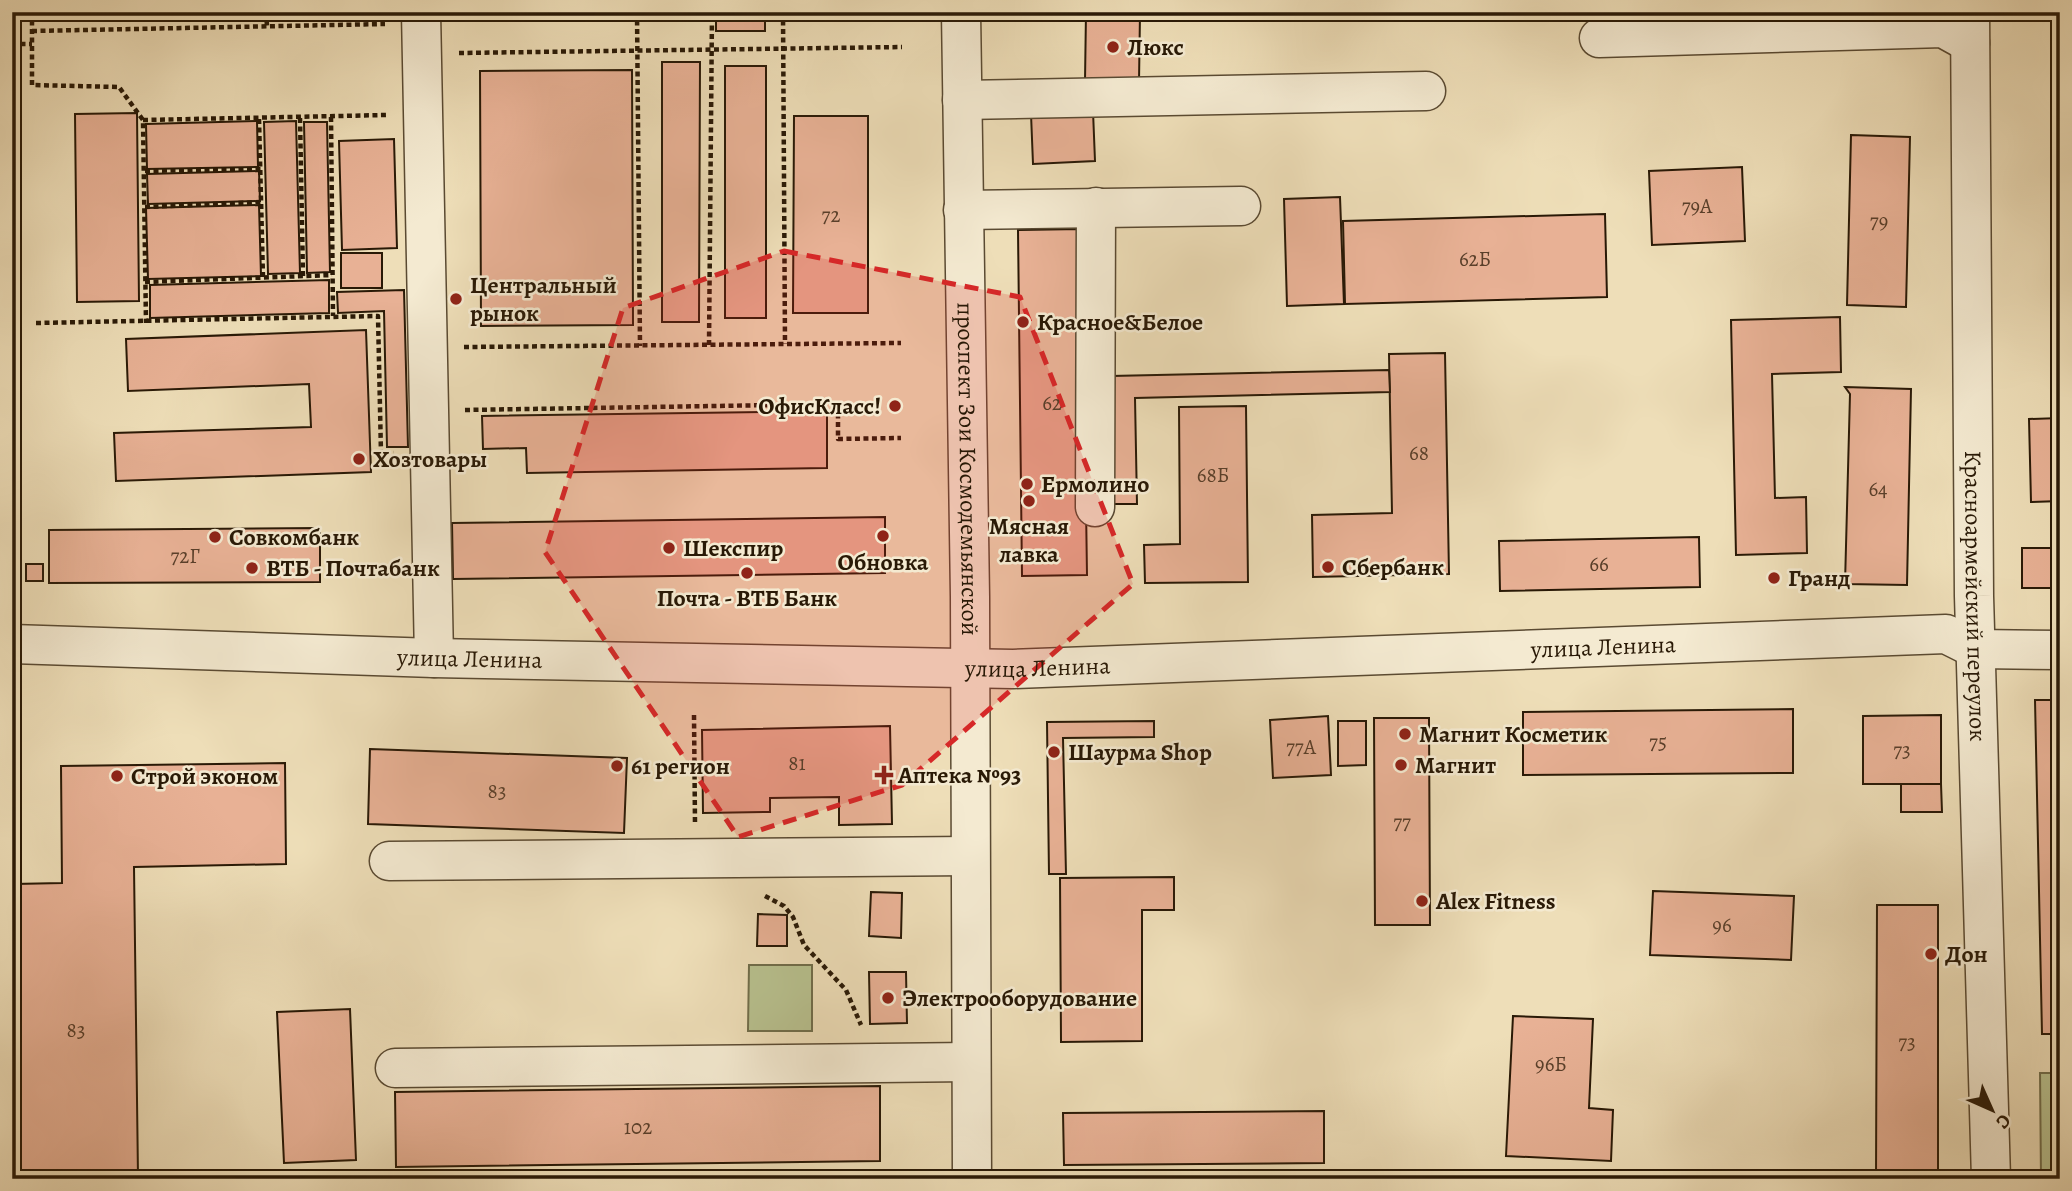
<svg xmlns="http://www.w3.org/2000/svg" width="2072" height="1191" viewBox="0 0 2072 1191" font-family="Alegreya,serif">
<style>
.green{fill:#b8c18f;stroke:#706d4a;stroke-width:2}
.building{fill:#e8b195;stroke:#291906;stroke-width:2}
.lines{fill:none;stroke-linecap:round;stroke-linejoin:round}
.minor-casing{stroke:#5a4a32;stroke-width:41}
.path{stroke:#291906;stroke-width:4.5;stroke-dasharray:5 3.5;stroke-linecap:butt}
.minor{stroke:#f4ead1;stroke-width:38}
.marked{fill:#d62828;fill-opacity:0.2;stroke:#d62828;stroke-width:5;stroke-dasharray:14 9;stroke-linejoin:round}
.poi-dot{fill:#8f2418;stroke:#f4ead1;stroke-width:2.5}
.labels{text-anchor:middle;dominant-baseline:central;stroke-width:5;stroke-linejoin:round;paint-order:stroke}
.number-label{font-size:21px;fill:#593f2a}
.poi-label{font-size:24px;font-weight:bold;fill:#291906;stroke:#f4ead1;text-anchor:start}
.street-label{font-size:24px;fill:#291906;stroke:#f4ead1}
</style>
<rect width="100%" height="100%" fill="#eedeb8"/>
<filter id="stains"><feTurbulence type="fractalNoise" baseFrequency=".00286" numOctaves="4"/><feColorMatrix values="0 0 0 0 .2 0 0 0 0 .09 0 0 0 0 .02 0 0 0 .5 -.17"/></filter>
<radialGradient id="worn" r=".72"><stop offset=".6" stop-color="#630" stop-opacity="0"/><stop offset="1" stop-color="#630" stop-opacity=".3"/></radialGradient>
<g class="green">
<path d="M 749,965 L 812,965 L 812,1031 L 748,1031 Z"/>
<path d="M 2040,1073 L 2060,1073 L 2060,1179 L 2041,1179 Z"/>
</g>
<g class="building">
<rect x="716" y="12" width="49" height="19"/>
<path d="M 1086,12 L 1140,13 L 1139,82 L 1085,81 Z"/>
<path d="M 662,62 L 700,62 L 699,322 L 662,322 Z"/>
<rect x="725" y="66" width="41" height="252"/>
<path d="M 632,70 L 633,325 L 481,326 L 480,71 Z"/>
<path d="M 1093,111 L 1095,161 L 1033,164 L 1031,114 Z"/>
<path d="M 137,113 L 139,301 L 77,302 L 75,114 Z"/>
<path d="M 794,116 L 868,116 L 868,313 L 793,313 Z"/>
<path d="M 257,121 L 258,167 L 147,169 L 146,124 Z"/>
<path d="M 296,121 L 300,273 L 268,274 L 264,122 Z"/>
<path d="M 304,122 L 327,122 L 330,272 L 307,273 Z"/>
<path d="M 1851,135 L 1910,137 L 1906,307 L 1847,305 Z"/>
<path d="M 394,139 L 397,248 L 342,250 L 339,141 Z"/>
<path d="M 1742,167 L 1745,241 L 1652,245 L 1649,171 Z"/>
<path d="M 259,171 L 260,201 L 148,204 L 147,174 Z"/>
<path d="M 1340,197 L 1344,304 L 1287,306 L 1284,199 Z"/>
<path d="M 259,205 L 261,276 L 148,279 L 146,208 Z"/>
<path d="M 1605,214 L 1607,297 L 1345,304 L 1343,221 Z"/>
<path d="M 1082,229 L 1087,575 L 1022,576 L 1018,230 Z"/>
<rect x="341" y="253" width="41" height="35"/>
<path d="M 329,280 L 329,313 L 150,318 L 150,285 Z"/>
<path d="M 404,290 L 408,447 L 387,447 L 384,311 L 338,313 L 337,292 Z"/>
<path d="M 1840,317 L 1841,372 L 1772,374 L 1775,498 L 1806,497 L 1807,553 L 1736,555 L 1731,320 Z"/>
<path d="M 366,330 L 371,472 L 116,481 L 114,433 L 311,427 L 309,384 L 128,391 L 126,339 Z"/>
<path d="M 1445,353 L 1449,574 L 1313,577 L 1312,515 L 1392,513 L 1389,354 Z"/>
<path d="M 1389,370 L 1390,392 L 1135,398 L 1137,504 L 1114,504 L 1111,376 Z"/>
<path d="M 1845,387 L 1911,389 L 1907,585 L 1845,584 L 1850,394 Z"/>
<path d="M 1246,406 L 1248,582 L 1145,583 L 1144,545 L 1180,544 L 1179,407 Z"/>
<path d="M 827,411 L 827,468 L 527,473 L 526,448 L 483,449 L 482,416 Z"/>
<path d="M 2060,418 L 2060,501 L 2031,502 L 2029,419 Z"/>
<rect x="12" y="424" width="6" height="70"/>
<path d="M 885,517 L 885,573 L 453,579 L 452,523 Z"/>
<path d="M 320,528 L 320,582 L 49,583 L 49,530 Z"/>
<path d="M 1699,537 L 1700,587 L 1500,591 L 1499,541 Z"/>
<rect x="2022" y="548" width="38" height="40"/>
<rect x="26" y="564" width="17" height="17"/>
<path d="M 2035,700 L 2060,700 L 2060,1034 L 2042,1034 Z"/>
<path d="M 1793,709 L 1793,773 L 1523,775 L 1523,712 Z"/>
<path d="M 1941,715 L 1941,784 L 1863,784 L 1863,716 Z"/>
<path d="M 1328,716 L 1331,775 L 1273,778 L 1270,720 Z"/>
<path d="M 1374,718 L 1429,718 L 1430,925 L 1375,925 Z"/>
<path d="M 1154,721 L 1154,737 L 1063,738 L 1066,874 L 1049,874 L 1047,722 Z"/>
<path d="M 1338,721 L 1366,721 L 1366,765 L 1338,766 Z"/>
<path d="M 890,726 L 892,824 L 839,825 L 839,797 L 770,798 L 770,812 L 703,813 L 702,730 Z"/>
<path d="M 370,749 L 627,758 L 624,833 L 368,824 Z"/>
<path d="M 285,763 L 286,864 L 134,867 L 138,1176 L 17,1177 L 14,884 L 62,883 L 61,766 Z"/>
<path d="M 1901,784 L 1941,784 L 1942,812 L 1901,812 Z"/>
<path d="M 1174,877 L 1174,910 L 1142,910 L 1142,1041 L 1061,1042 L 1060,878 Z"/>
<path d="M 1653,891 L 1794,896 L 1791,960 L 1650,955 Z"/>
<path d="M 871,892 L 902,893 L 901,938 L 869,936 Z"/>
<path d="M 1877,905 L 1938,905 L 1938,1178 L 1876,1178 Z"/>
<path d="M 758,914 L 787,915 L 787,946 L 757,946 Z"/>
<path d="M 869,972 L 906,972 L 907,1023 L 870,1024 Z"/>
<path d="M 350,1009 L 356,1160 L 284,1163 L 277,1012 Z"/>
<path d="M 1513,1016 L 1593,1019 L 1589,1108 L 1613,1110 L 1611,1161 L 1506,1156 Z"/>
<path d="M 880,1086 L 880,1161 L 396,1167 L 395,1092 Z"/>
<path d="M 1324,1111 L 1324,1163 L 1064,1165 L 1063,1113 Z"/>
</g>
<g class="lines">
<defs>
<g id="minor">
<path d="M 421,12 L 434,658"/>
<path id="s1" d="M 961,12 L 970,597 L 972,1179"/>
<path id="s2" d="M 1970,12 L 1974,596 L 1991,1179"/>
<path d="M 1599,38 L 1943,28 L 1970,43"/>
<path d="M 962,100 L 1426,91"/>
<path d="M 963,210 L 1241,206"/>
<path d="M 1095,507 L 1096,207"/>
<path id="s3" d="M 12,644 L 434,658 L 1013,669 L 1946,634 L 1976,649 L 2060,650"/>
<path d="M 389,861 L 970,856"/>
<path d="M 395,1068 L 971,1062"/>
</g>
</defs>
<use href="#minor" class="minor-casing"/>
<g class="path">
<path d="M 32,12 L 32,85 L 119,87 L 143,120 L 146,323"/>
<path d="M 266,12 L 267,26"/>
<path d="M 637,12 L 640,346"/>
<path d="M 783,12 L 785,344"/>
<path d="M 32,31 L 385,24"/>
<path d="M 12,44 L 32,44"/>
<path d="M 459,53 L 902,47"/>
<path d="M 331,117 L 333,316"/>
<path d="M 300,118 L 303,277"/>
<path d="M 259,119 L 263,278"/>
<path d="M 143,120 L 387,115"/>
<path d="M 145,171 L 261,169"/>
<path d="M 145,207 L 262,202"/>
<path d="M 145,282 L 332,275"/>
<path d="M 36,323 L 378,316 L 381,454 L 394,453"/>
<path d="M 709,345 L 712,12"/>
<path d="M 464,347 L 901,343"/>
<path d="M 465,410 L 838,404 L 838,439 L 901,438"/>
<path d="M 694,715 L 695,824"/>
<path d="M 765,896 L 784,906 L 793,917 L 804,945 L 846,990 L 861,1025"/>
</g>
<use href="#minor" class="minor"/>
</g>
<path class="marked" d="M 784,251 L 1020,297 L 1133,584 L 902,785 L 738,837 L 545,552 L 623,308 Z"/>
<g class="poi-dot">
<circle cx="1113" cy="47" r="7"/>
<circle cx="456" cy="299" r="7"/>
<circle cx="1023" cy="322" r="7"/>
<circle cx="895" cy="406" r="7"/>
<circle cx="359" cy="459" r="7"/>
<circle cx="1027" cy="484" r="7"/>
<circle cx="1029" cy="501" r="7"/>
<circle cx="883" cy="536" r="7"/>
<circle cx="215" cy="537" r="7"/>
<circle cx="669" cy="548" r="7"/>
<circle cx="1328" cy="567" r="7"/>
<circle cx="252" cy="568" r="7"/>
<circle cx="747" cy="573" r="7"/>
<circle cx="1774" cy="578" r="7"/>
<circle cx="1405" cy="734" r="7"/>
<circle cx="1054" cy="752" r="7"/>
<circle cx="1401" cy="765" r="7"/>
<circle cx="617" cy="766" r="7"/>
<path d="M880.5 764.5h7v7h7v7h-7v7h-7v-7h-7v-7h7z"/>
<circle cx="117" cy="776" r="7"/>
<circle cx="1422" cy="901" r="7"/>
<circle cx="1931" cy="954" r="7"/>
<circle cx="888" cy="998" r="7"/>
</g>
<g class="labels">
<g class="number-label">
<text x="1697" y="206">79А</text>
<text x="831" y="215">72</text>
<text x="1879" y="221">79</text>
<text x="1475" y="259">62Б</text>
<text x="1052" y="403">62</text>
<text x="1419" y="453">68</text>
<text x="1213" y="475">68Б</text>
<text x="1878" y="489">64</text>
<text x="185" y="556">72Г</text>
<text x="1599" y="564">66</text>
<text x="1658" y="742">75</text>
<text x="1301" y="747">77А</text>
<text x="1902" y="750">73</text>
<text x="797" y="763">81</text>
<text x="497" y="791">83</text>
<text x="1402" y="822">77</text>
<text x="1722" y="925">96</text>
<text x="76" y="1030">83</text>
<text x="1907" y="1042">73</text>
<text x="1551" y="1064">96Б</text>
<text x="638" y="1127">102</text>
</g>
<g class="poi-label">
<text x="1127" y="47">Люкс</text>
<text x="470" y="285">Центральный<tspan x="470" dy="28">рынок</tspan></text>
<text x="1037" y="322">Красное&amp;Белое</text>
<text x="881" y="406" text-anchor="end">ОфисКласс!</text>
<text x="373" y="459">Хозтовары</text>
<text x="1041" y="484">Ермолино</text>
<text x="1029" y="526" text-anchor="middle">Мясная<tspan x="1029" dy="28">лавка</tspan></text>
<text x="229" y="537">Совкомбанк</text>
<text x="683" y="548">Шекспир</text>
<text x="883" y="562" text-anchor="middle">Обновка</text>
<text x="1342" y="567">Сбербанк</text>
<text x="266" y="568">ВТБ - Почтабанк</text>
<text x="1788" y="578">Гранд</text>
<text x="747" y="598" text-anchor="middle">Почта - ВТБ Банк</text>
<text x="1419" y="734">Магнит Косметик</text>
<text x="1068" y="752">Шаурма Shop</text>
<text x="1415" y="765">Магнит</text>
<text x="631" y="766">61 регион</text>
<text x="898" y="775">Аптека №93</text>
<text x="131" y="776">Строй эконом</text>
<text x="1436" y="901">Alex Fitness</text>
<text x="1945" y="954">Дон</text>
<text x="902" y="998">Электрооборудование</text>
</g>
<g class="street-label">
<text stroke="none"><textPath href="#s1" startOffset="457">проспект Зои Космодемьянской</textPath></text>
<text stroke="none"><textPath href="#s2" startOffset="584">Красноармейский переулок</textPath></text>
<text stroke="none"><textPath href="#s3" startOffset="1592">улица Ленина</textPath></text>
<text stroke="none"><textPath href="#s3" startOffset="458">улица Ленина</textPath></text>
<text stroke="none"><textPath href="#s3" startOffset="1026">улица Ленина</textPath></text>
</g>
</g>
<rect width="2072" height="1191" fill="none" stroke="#eedeb8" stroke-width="42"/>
<rect x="14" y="14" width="2044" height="1163" fill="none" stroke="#291906" stroke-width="3.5"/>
<rect x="21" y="21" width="2030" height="1149" fill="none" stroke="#291906" stroke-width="2"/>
<g transform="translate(1992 1110) rotate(135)" stroke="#f4ead1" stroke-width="5" paint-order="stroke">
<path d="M0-5L12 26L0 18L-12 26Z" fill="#291906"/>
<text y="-10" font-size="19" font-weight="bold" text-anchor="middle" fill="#291906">С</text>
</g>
<rect width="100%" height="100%" filter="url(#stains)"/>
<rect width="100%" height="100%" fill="url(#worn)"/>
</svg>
